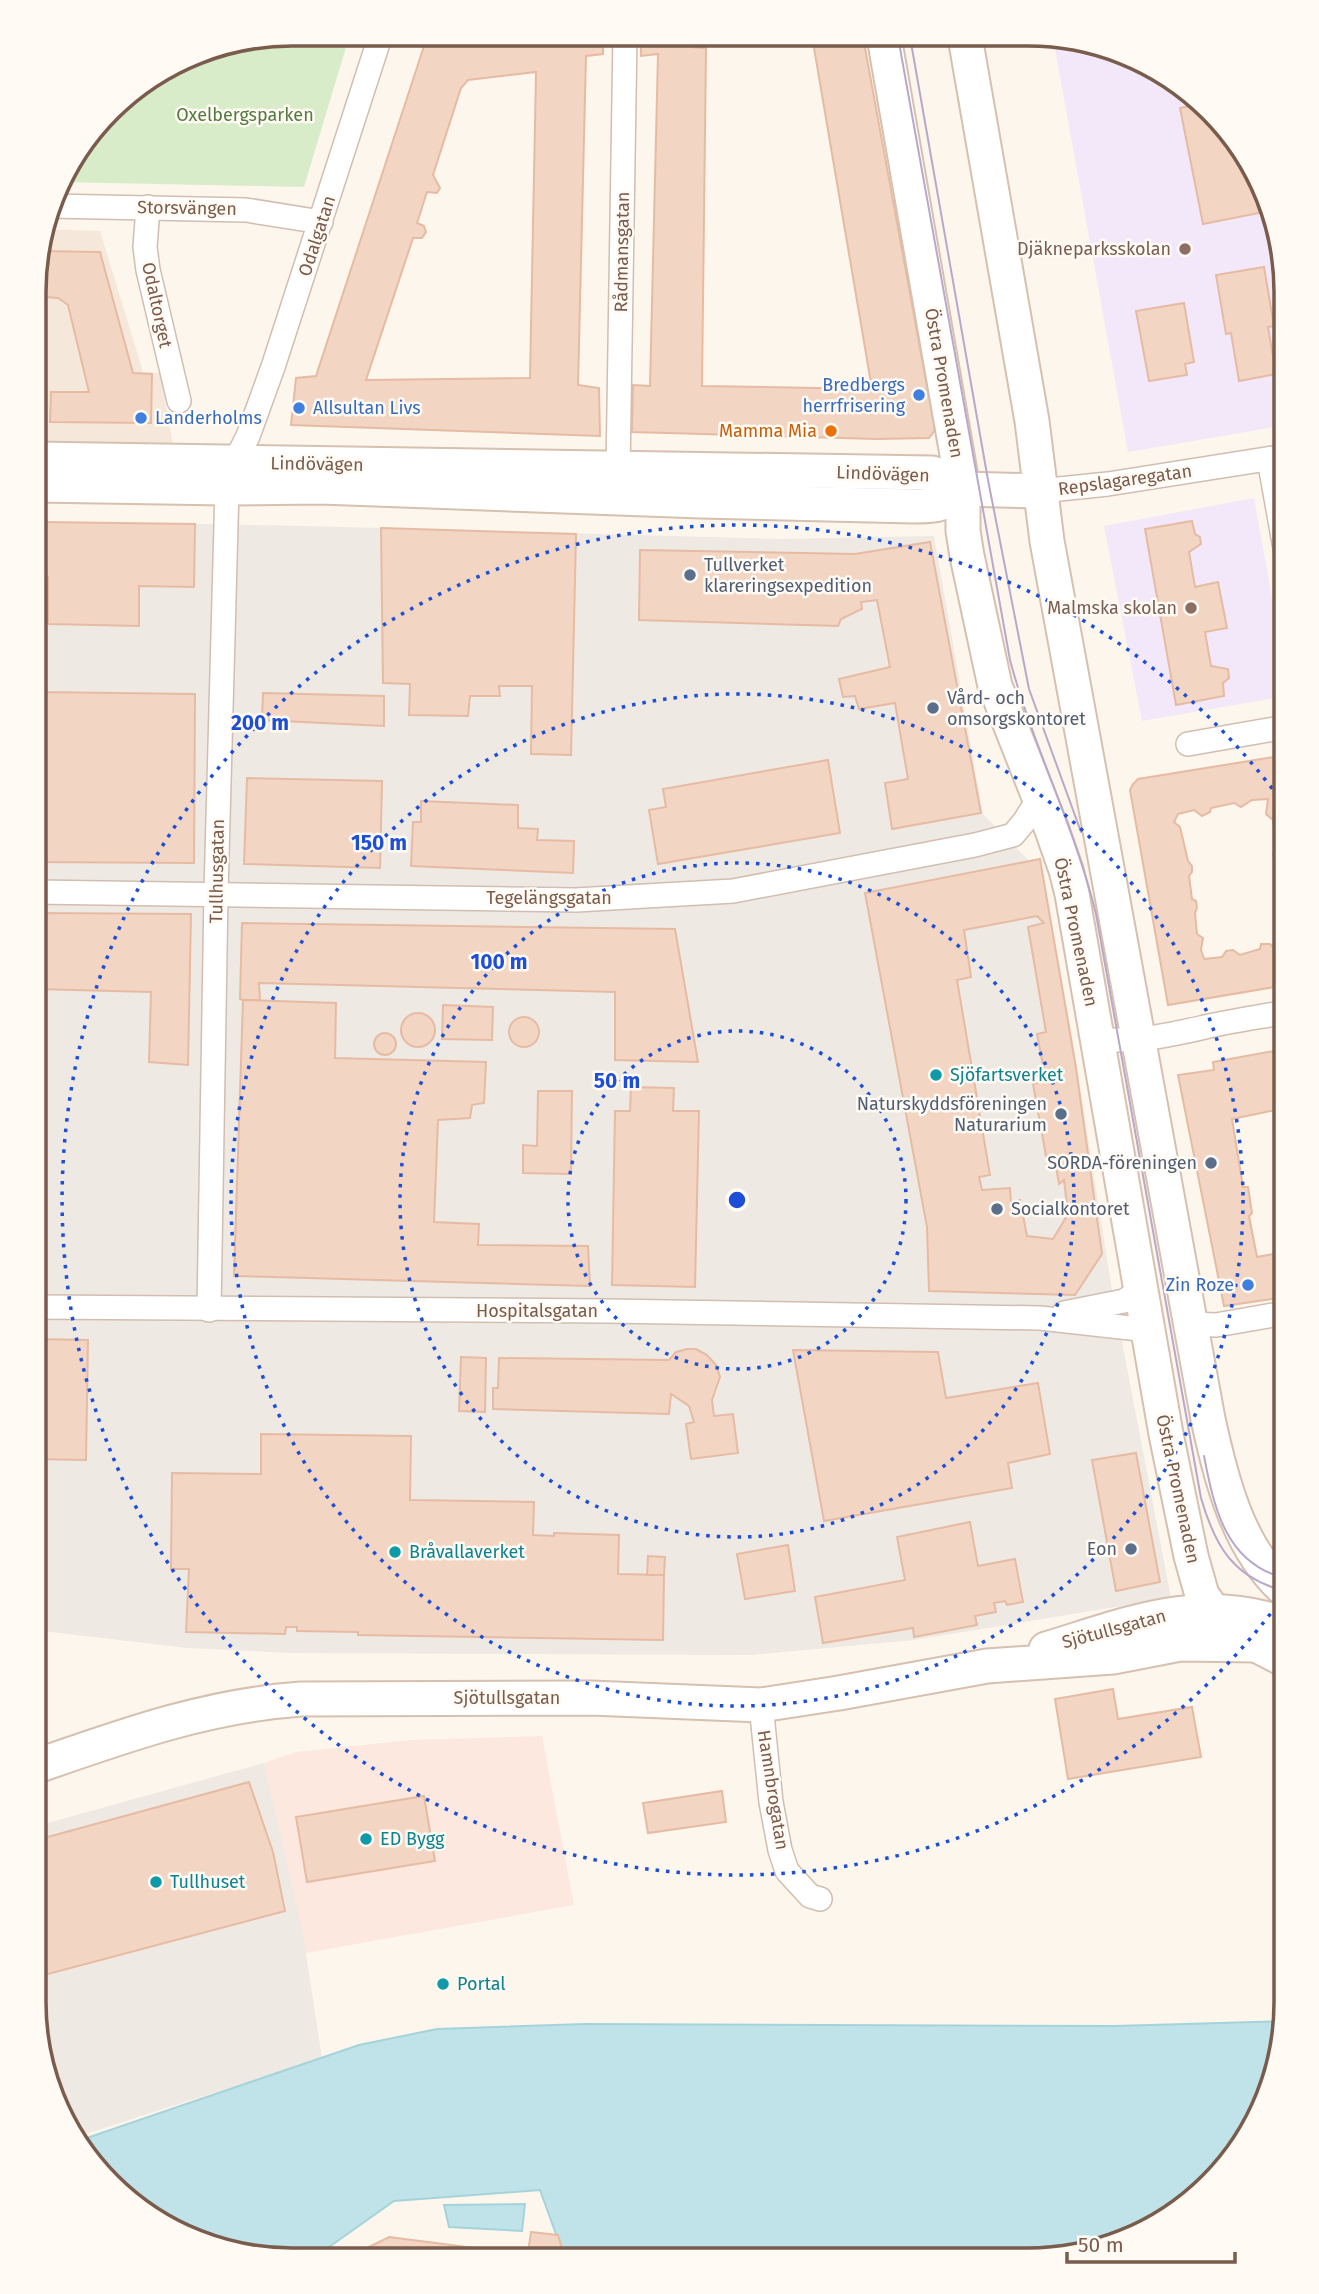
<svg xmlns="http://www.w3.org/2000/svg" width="1319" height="2294" viewBox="0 0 1319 2294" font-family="'Fira Sans',sans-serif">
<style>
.residential{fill:#f5e8da}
.commercial{fill:#fde8e0}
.industrial{fill:#efe9e4}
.education{fill:#f3e8fa}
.green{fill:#d8ecc9}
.water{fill:#bfe3e8;stroke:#a5d3da;stroke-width:2}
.building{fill:#f3d5c3;stroke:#e6bba3;stroke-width:2;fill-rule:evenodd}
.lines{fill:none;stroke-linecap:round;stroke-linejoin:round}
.street-casing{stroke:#d1beb0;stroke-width:26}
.secondary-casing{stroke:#d6c0b0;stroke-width:37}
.street{stroke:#fff;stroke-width:23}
.secondary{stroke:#fff;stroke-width:33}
.tram{stroke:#b9a8c9;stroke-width:2}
.ring{fill:none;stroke:#1d4ed8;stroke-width:3.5;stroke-dasharray:3.5 7}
.education-dot{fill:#8d6e63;stroke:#fffaf3;stroke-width:2.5}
.shop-dot{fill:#3f7fe0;stroke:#fffaf3;stroke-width:2.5}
.food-dot{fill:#e8710a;stroke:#fffaf3;stroke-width:2.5}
.service-dot{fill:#5c6f8a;stroke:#fffaf3;stroke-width:2.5}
.culture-dot{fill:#0f9aa8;stroke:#fffaf3;stroke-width:2.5}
.labels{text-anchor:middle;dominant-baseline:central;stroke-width:5;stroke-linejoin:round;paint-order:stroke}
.park-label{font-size:18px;fill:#537a41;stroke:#fffaf3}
.street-label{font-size:18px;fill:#7a5c4d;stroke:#fffaf3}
.education-label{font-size:18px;fill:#785e54;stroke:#fffaf3;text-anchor:end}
.shop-label{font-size:18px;fill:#366cbe;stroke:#fffaf3;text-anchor:end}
.food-label{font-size:18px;fill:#c56008;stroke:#fffaf3;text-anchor:end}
.service-label{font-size:18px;fill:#4e5e75;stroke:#fffaf3;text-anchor:start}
.culture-label{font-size:18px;fill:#0d838f;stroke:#fffaf3;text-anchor:start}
.rim{fill:none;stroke:#7a5c4d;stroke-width:3.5}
.centre{fill:#1d4ed8;stroke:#fffaf3;stroke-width:3.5}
.ring-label{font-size:21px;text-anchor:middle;font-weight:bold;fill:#1d4ed8;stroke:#fffaf3;stroke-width:5;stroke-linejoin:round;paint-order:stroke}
</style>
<rect width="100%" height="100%" fill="#fdf6ec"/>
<path class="residential" d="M 44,229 L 100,231 L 143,372 L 160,373 L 173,444 L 35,441 L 35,258 Z"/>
<path class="commercial" d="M 542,1736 L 574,1905 L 306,1953 L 264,1763 L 296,1752 L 411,1740 Z"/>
<g class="industrial">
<path d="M 35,521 L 306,526 L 779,539 L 934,536 L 983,814 L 1042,874 L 1070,1024 L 1111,1284 L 1171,1598 L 914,1640 L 752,1655 L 291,1653 L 187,1648 L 34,1630 Z"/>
<path d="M 264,1763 L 303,1934 L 322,2058 L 73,2138 L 47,2086 L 33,2003 L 33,1827 Z"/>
</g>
<g class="education">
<path d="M 1053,38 L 1078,38 L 1142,60 L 1198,97 L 1242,148 L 1272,208 L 1286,291 L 1286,425 L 1128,452 Z"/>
<path d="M 1254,498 L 1286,675 L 1286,696 L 1142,721 L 1104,526 Z"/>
</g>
<path class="green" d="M 291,33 L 350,34 L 304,187 L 58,182 L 60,177 L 121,98 L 193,53 Z"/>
<g class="water">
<path d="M 1285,2021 L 1272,2086 L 1233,2160 L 1185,2208 L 1111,2247 L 1028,2261 L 1027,2252 L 770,2260 L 565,2259 L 540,2190 L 394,2201 L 312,2259 L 257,2258 L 177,2234 L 121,2197 L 75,2142 L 359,2045 L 437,2029 L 585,2024 L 1115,2026 Z"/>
<path d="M 525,2204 L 522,2231 L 449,2227 L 444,2205 Z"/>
</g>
<g class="building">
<path d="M 487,34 L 603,35 L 603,54 L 586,56 L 578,385 L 599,388 L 600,436 L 291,425 L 296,378 L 316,376 L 424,46 ZM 536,72 L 530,378 L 366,380 L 413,238 L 422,238 L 426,232 L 424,226 L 417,223 L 427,192 L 437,193 L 440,188 L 433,175 L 461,88 L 468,80 Z"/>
<path d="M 641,35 L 720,36 L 690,41 L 691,47 L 706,48 L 702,386 L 872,389 L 812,36 L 863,37 L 935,430 L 929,438 L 877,439 L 632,432 L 633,385 L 650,386 L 658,54 L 641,56 Z"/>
<path d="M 1203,103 L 1242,148 L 1250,164 L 1259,213 L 1203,224 L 1180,108 Z"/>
<path d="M 37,251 L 100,252 L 133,373 L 152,374 L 151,423 L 50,422 L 51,392 L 89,392 L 68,305 L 58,298 L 35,296 Z"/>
<path d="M 1264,267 L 1274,326 L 1268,327 L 1276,374 L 1239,381 L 1231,333 L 1226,334 L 1216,275 Z"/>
<path d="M 1184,303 L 1194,362 L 1185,364 L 1187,375 L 1149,381 L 1136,311 Z"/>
<path d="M 1192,521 L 1195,534 L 1200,537 L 1201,544 L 1189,552 L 1195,587 L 1218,582 L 1227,628 L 1205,632 L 1211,666 L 1228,669 L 1229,678 L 1223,683 L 1224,696 L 1176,705 L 1145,529 Z"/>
<path d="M 39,522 L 195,524 L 194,587 L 139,586 L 139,626 L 48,624 L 48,577 L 38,576 Z"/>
<path d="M 381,528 L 576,534 L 571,755 L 531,754 L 532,686 L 499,686 L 500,696 L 470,696 L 468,716 L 409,715 L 410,684 L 383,683 Z"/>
<path d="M 930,542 L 981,813 L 892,829 L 885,783 L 908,779 L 895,703 L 859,709 L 855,696 L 843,697 L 839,679 L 890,667 L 877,600 L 861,602 L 862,609 L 841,619 L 838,626 L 639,620 L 640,550 L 855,554 Z"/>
<path d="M 35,692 L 195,694 L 194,863 L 35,862 Z"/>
<path d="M 263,693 L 384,696 L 384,726 L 262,720 Z"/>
<path d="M 1286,755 L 1286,900 L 1281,885 L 1283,880 L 1279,860 L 1273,856 L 1276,844 L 1273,820 L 1266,814 L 1268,799 L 1252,800 L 1241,807 L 1234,803 L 1211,808 L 1210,812 L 1202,816 L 1194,810 L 1178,814 L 1174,822 L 1180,827 L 1188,861 L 1192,866 L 1192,872 L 1189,876 L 1192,899 L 1196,901 L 1197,908 L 1195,913 L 1197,934 L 1203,938 L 1201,950 L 1204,959 L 1222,957 L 1226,951 L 1233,950 L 1240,955 L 1260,949 L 1261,944 L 1270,944 L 1275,949 L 1286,947 L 1286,985 L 1168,1005 L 1130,790 L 1133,784 L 1138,779 Z"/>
<path d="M 828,760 L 840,833 L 658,864 L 649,810 L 666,807 L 663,789 Z"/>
<path d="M 247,778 L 382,781 L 380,868 L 244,864 Z"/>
<path d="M 421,801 L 518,805 L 518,828 L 538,829 L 537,840 L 574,841 L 573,873 L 411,866 L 413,822 L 421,822 Z"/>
<path d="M 1040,859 L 1076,1068 L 1102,1254 L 1075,1295 L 929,1291 L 927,1227 L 865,893 ZM 1037,916 L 1044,923 L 1028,927 L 1046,1032 L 1037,1034 L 1046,1081 L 1033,1084 L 1046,1156 L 1054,1155 L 1059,1184 L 1064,1180 L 1068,1214 L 1053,1239 L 1027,1236 L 1020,1200 L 1011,1203 L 1010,1188 L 982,1190 L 979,1177 L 990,1175 L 957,980 L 971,977 L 964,930 Z"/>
<path d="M 35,913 L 191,914 L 188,1065 L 149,1062 L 151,992 L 35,989 Z"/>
<path d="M 242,923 L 675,929 L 698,1062 L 615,1060 L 615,992 L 259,983 L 260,1000 L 243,1000 L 240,999 Z"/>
<path d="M 243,1000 L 336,1003 L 335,1058 L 486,1062 L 484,1103 L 472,1105 L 470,1118 L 438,1120 L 434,1222 L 479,1224 L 478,1245 L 588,1246 L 590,1286 L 234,1276 Z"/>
<path d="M 443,1005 L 493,1007 L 492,1040 L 442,1039 Z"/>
<circle cx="418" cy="1030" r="17"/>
<circle cx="524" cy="1032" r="15"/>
<circle cx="385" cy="1044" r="11"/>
<path d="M 1285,1049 L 1285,1108 L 1232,1119 L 1243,1187 L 1248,1187 L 1252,1213 L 1249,1216 L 1257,1257 L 1285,1252 L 1285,1297 L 1224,1306 L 1178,1075 L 1214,1070 L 1213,1062 Z"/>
<path d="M 631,1087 L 674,1088 L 673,1111 L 699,1111 L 695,1287 L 612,1285 L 615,1111 L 630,1111 Z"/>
<path d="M 538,1091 L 572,1091 L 571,1174 L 523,1173 L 523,1145 L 537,1146 Z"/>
<path d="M 34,1339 L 88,1340 L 86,1460 L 34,1459 Z"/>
<path d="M 687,1349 L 696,1349 L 707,1355 L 716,1365 L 720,1377 L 712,1400 L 714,1416 L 733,1414 L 738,1453 L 691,1459 L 686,1424 L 694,1422 L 689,1406 L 671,1394 L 669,1414 L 493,1409 L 493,1388 L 498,1388 L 499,1358 L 669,1360 L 676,1352 Z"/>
<path d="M 793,1350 L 938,1352 L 946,1398 L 1038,1383 L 1050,1454 L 1008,1463 L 1012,1488 L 824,1521 Z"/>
<path d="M 461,1357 L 486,1358 L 485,1412 L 459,1411 Z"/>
<path d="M 261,1434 L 411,1436 L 410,1500 L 534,1502 L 533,1535 L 554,1536 L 554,1533 L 619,1535 L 618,1574 L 664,1575 L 663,1640 L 358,1635 L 358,1632 L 297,1631 L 297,1627 L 286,1627 L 285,1634 L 186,1632 L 189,1569 L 171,1569 L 172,1473 L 261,1474 Z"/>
<path d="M 1136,1453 L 1160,1582 L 1116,1591 L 1092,1460 Z"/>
<path d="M 970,1522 L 978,1566 L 1015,1559 L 1023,1602 L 1007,1605 L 1005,1601 L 994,1603 L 996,1612 L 975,1616 L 977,1625 L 914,1637 L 913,1628 L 823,1643 L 815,1597 L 905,1580 L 897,1537 Z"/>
<path d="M 788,1545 L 795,1591 L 745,1599 L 737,1554 Z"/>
<path d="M 648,1556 L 665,1557 L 664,1575 L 647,1575 Z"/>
<path d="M 1113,1689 L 1118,1719 L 1192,1707 L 1201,1757 L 1068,1779 L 1055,1699 Z"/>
<path d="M 249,1782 L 273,1852 L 285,1911 L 33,1978 L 33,1841 Z"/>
<path d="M 722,1791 L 726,1822 L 648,1833 L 643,1803 Z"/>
<path d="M 424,1796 L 435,1861 L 307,1882 L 296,1817 Z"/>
<path d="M 531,2232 L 558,2235 L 565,2258 L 527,2259 Z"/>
<path d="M 389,2237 L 474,2248 L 482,2259 L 345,2259 Z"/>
</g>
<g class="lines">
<defs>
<g id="street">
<path d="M 51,206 L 246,210 L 321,222"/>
<path d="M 148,207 L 145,247 L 148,270 L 179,401"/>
<path d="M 1269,459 L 1286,554"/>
<path d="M 618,470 L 625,35"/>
<path d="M 1040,491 L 1108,484 L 1286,456"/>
<path d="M 1188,744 L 1286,727"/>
<path d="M 35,892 L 576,900 L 733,891 L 975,845 L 1013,835 L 1024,822 L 1039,798"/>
<path d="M 1113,1040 C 1144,1041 1174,1034 1205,1027 C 1231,1021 1259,1017 1286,1012"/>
<path d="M 34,1307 L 607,1311 L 1040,1318 L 1148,1330"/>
<path d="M 209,1310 L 216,893 L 227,488 L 235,462 L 248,436 L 273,367 L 381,34"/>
<path d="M 1064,1313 L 1124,1301 L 1141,1290"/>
<path d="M 1190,1324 L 1216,1325 L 1285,1313"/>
<path d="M 761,1705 L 771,1802 L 780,1850 L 787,1871 L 810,1896 L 820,1899"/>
</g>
<g id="secondary">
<path d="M 884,37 L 963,489 L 963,531 L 967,556 L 995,686 L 1052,830 L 1066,870 L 1072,894 L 1166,1434 L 1191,1556 L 1202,1595 L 1219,1619 L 1237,1635 L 1285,1660"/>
<path d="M 965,37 L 1032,421 L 1047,541 L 1208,1419 C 1221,1479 1238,1548 1285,1590"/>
<path d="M 35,459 L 932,473 L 948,478 L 963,489"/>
<path d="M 35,485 L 227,488 L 321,487 L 701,501 L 914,506 C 937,506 945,505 963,489"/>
<path d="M 963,489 L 1040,491"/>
<path d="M 1046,1649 C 1129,1624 1197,1594 1285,1624"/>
<path d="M 34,1767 C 123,1736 205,1706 301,1699 L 591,1698 L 761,1705 L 839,1693 L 987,1666 L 1113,1657 L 1180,1644 L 1256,1645"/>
</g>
</defs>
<use href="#street" class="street-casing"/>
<use href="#secondary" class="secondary-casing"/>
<use href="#street" class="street"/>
<use href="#secondary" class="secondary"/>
<g class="tram">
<path d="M 898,37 L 1010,660 C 1033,747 1075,827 1096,914 L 1201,1498 C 1215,1546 1233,1578 1285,1591"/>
<path d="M 910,37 L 988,480 L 1029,689 L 1081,832"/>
<path d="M 1204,1456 C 1214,1508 1226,1564 1285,1578"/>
</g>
</g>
<g class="ring">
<circle cx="737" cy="1200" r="169"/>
<circle cx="737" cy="1200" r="337"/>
<circle cx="737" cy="1200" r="506"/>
<path d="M1283 1597A675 675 0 1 1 1283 803"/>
</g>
<g class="education-dot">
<circle cx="1185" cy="249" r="7"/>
<circle cx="1191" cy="608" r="7"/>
</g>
<g class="shop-dot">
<circle cx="919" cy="395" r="7"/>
<circle cx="299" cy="408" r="7"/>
<circle cx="141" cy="418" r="7"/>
<circle cx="1248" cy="1285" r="7"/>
</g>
<circle class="food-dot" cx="831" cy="431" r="7"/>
<g class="service-dot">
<circle cx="690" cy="575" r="7"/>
<circle cx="933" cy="708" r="7"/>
<circle cx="1061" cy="1114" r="7"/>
<circle cx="1211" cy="1163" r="7"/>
<circle cx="997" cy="1209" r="7"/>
<circle cx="1131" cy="1549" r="7"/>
</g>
<g class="culture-dot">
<circle cx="936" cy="1075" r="7"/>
<circle cx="395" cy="1552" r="7"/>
<circle cx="366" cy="1839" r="7"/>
<circle cx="156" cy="1882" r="7"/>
<circle cx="443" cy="1984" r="7"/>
</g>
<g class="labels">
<g class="park-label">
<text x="245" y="115">Oxelbergsparken</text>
</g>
<g class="street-label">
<text transform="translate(187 208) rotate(1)">Storsvängen</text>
<text transform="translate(317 236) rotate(-72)">Odalgatan</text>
<text transform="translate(622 252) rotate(-89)">Rådmansgatan</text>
<text transform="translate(157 305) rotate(78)">Odaltorget</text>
<text transform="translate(944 383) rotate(80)">Östra Promenaden</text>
<text transform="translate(317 464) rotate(1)">Lindövägen</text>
<text transform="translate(883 474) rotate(2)">Lindövägen</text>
<text transform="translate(1125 480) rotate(-8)">Repslagaregatan</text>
<text transform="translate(217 871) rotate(-89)">Tullhusgatan</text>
<text x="549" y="898">Tegelängsgatan</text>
<text transform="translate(1076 932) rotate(78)">Östra Promenaden</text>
<text x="537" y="1311">Hospitalsgatan</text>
<text transform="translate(1178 1489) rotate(78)">Östra Promenaden</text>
<text transform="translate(1114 1629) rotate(-15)">Sjötullsgatan</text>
<text x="507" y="1698">Sjötullsgatan</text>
<text transform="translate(773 1790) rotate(81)">Hamnbrogatan</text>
</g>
<g class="education-label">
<text x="1171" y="249">Djäkneparksskolan</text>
<text x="1177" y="608">Malmska skolan</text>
</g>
<g class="shop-label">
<text x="905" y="385">Bredbergs<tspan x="905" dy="21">herrfrisering</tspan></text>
<text x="313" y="408" text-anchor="start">Allsultan Livs</text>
<text x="155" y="418" text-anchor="start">Landerholms</text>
<text x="1234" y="1285">Zin Roze</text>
</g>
<g class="food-label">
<text x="817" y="431">Mamma Mia</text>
</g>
<g class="service-label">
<text x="704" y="565">Tullverket<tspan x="704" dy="21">klareringsexpedition</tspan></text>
<text x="947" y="698">Vård- och<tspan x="947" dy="21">omsorgskontoret</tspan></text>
<text x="1047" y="1104" text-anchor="end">Naturskyddsföreningen<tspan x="1047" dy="21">Naturarium</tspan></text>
<text x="1197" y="1163" text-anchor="end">SORDA-föreningen</text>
<text x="1011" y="1209">Socialkontoret</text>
<text x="1117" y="1549" text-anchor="end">Eon</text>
</g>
<g class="culture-label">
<text x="950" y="1075">Sjöfartsverket</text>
<text x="409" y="1552">Bråvallaverket</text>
<text x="380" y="1839">ED Bygg</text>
<text x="170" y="1882">Tullhuset</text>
<text x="457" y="1984">Portal</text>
</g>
</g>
<path d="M0 0H1319V2294H0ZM292 46H1028A246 246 0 0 1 1274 292V2002A246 246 0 0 1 1028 2248H292A246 246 0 0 1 46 2002V292A246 246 0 0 1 292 46Z" fill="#fffaf3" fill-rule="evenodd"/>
<path class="rim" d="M292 46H1028A246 246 0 0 1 1274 292V2002A246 246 0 0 1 1028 2248H292A246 246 0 0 1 46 2002V292A246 246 0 0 1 292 46Z"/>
<circle cx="737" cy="1200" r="10" class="centre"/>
<g class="ring-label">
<text x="260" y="730">200 m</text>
<text x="379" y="850">150 m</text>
<text x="499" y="969">100 m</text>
<text x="617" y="1088">50 m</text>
</g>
<path d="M1067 2252v10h168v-10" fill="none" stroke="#7a5c4d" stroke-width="3.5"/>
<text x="1078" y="2252" font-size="21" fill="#7a5c4d" stroke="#fffaf3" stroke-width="5" paint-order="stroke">50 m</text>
</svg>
